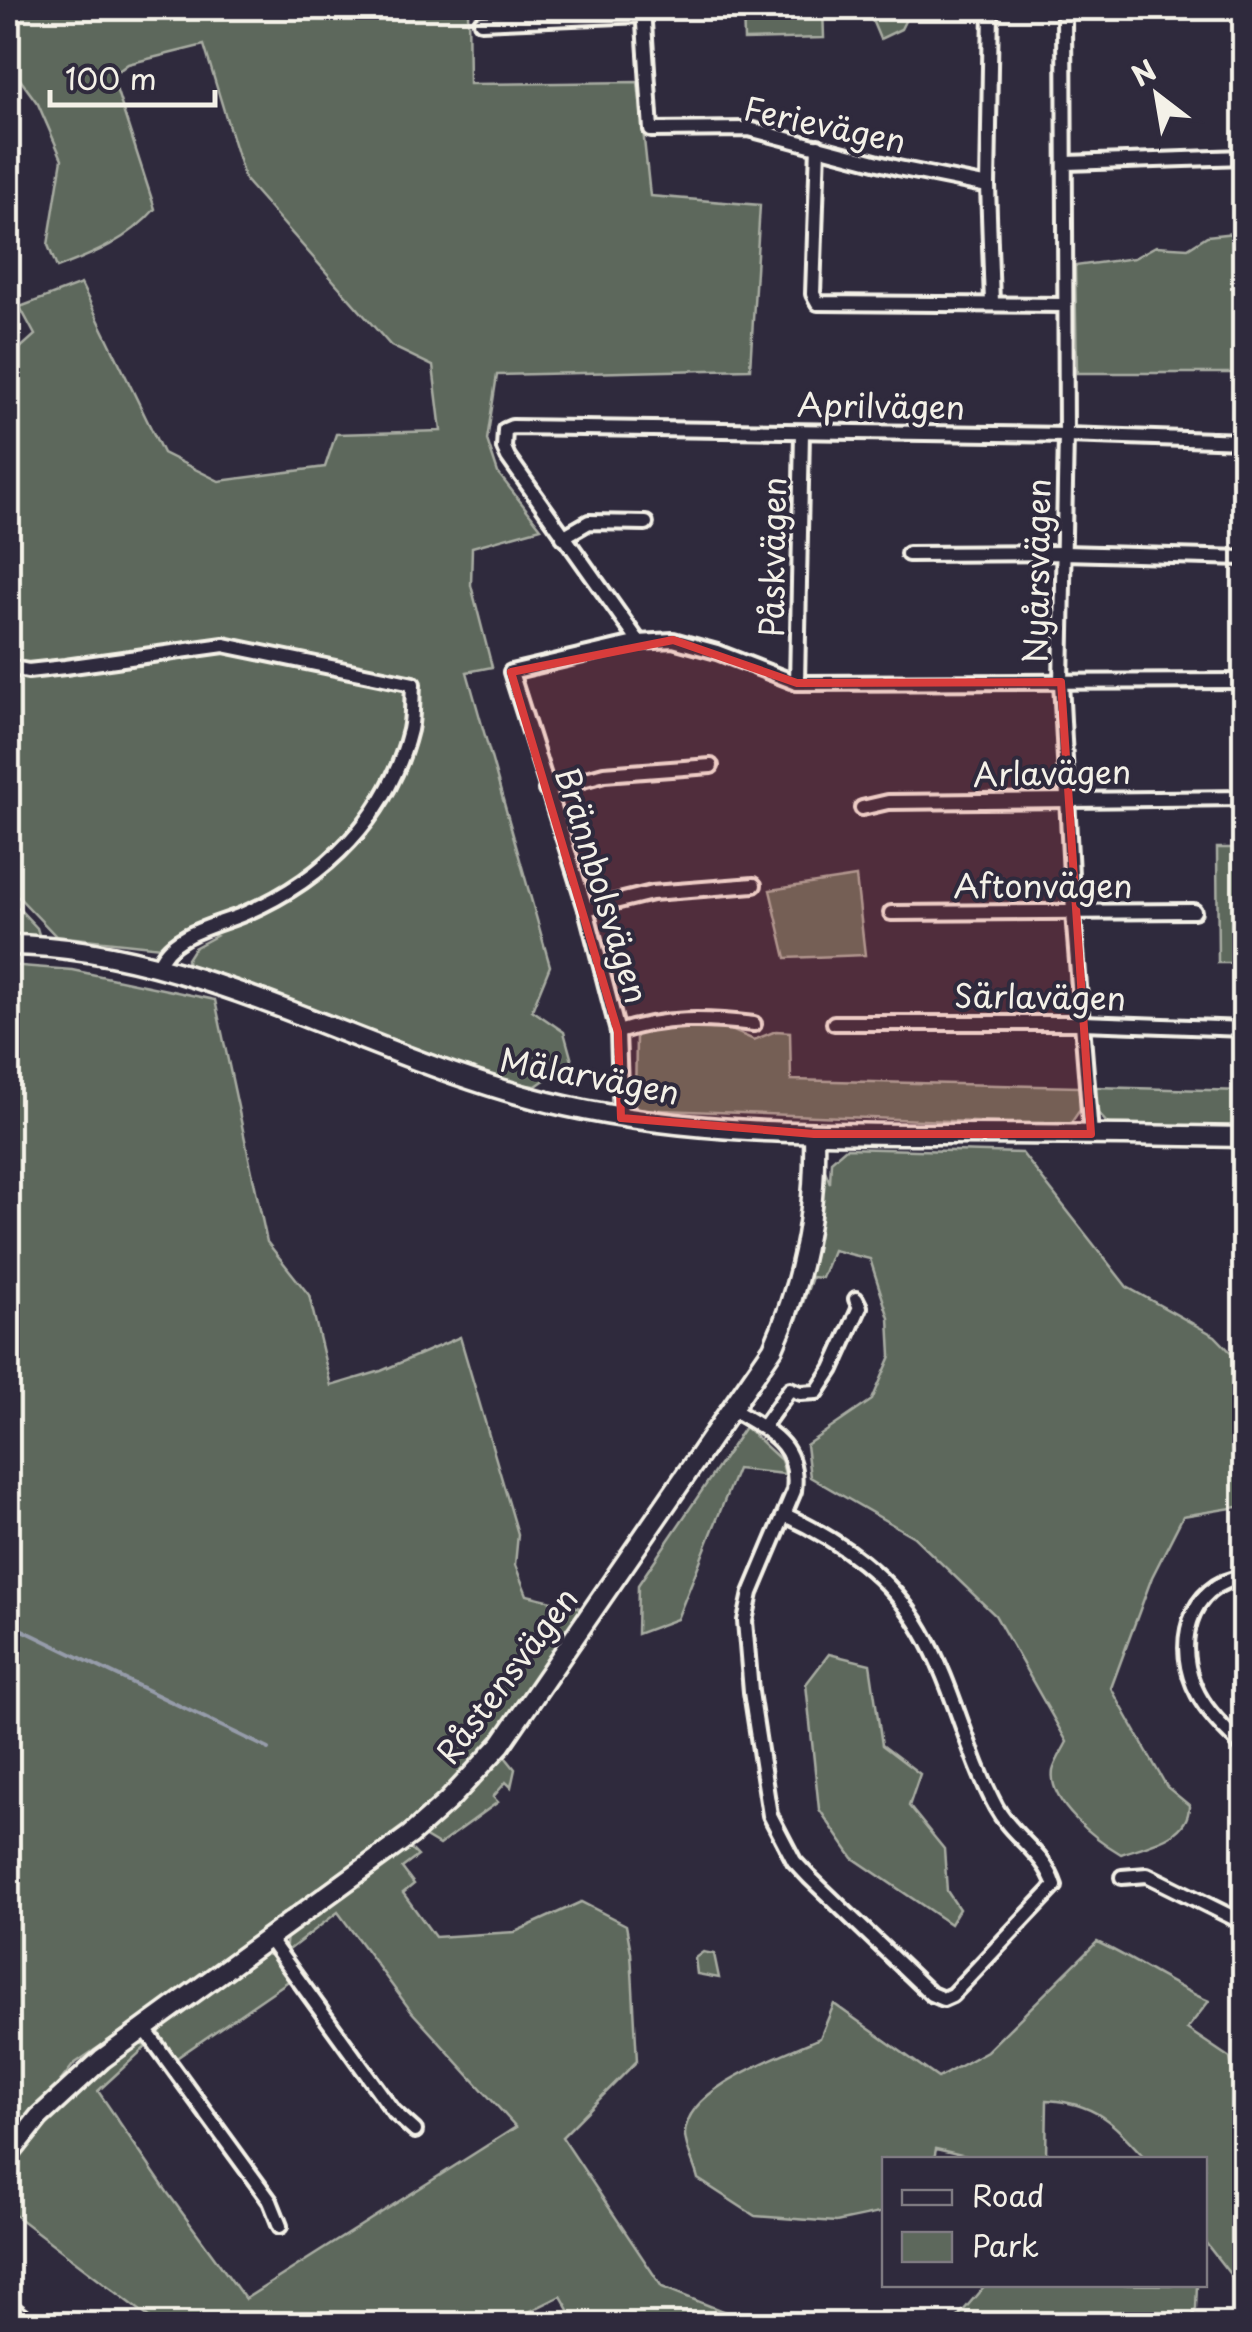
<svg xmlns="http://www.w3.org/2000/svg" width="1252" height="2332" viewBox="0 0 1252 2332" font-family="'Playpen Sans',sans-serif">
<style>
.green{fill:#5d685c;stroke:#a8aca2;stroke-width:2.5}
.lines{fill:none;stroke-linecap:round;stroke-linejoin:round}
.stream{stroke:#969caa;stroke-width:4}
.street-casing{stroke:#f4f1e8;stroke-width:20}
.secondary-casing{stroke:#f4f1e8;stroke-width:25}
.street{stroke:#2f2a3d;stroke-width:12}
.secondary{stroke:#2f2a3d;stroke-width:18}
.marked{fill:#d93c3b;fill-opacity:0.2;stroke:#d93c3b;stroke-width:8;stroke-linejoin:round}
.labels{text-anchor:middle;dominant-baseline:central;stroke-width:8;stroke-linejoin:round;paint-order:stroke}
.street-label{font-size:32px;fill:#f4f1e8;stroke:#2f2a3d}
</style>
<rect width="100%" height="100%" fill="#2f2a3d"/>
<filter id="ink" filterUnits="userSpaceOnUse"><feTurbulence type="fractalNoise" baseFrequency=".01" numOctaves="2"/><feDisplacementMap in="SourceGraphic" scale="20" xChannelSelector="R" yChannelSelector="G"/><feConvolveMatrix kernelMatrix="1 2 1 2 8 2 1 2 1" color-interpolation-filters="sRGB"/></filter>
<g filter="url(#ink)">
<g class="green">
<path d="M 8,8 L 468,8 L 469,84 L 638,82 L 650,196 L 760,205 L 750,369 L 497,375 L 487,440 L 498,473 L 541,528 L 472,547 L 471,585 L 492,667 L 467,672 L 550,966 L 532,1010 L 564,1032 L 572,1061 L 536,1086 L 505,1084 L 188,971 L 187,959 L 194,948 L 216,936 L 193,927 L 174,944 L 161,947 L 56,936 L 8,886 L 8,359 L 35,335 L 20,307 L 81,284 L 163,453 L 219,481 L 325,467 L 336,434 L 441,431 L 433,366 L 391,346 L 245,180 L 204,45 L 128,64 L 112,76 L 155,209 C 128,240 94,254 57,268 L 48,245 L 62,159 L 38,104 L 8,63 Z"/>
<path d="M 743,8 L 823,8 L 824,38 L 744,40 Z"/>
<path d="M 867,8 L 900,8 L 906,19 L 901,29 L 880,39 Z"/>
<path d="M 1244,232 L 1244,373 L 1077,373 L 1075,266 L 1134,258 L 1156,246 L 1188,248 L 1207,236 Z"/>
<path d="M 1217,848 L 1244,848 L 1244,963 L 1218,963 Z"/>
<path d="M 856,877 L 865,955 L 786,958 L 770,890 Z"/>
<path d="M 8,897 L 37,928 L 40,938 L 8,936 Z"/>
<path d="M 8,965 L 72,970 L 215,1000 L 267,1242 L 309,1295 L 331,1386 L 381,1371 L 460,1337 L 518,1534 L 515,1565 L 527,1595 L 589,1610 L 474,1762 L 423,1811 L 149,2013 L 74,2064 L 8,2148 Z"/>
<path d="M 722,1026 L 754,1040 L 776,1031 L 790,1032 L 791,1080 L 1079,1087 L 1080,1110 L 1071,1123 L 1052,1125 L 635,1109 L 636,1034 L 666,1028 Z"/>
<path d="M 1094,1087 L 1244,1091 L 1244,1128 L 1109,1125 L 1097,1112 Z"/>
<path d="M 823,1143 L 824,1168 L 830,1183 L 831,1161 L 846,1148 L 1022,1153 L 1127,1287 L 1215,1336 L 1244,1366 L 1244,1506 L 1183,1516 L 1152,1577 L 1111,1688 L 1167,1787 L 1189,1805 C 1190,1838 1146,1845 1121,1854 C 1097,1840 1048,1803 1053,1771 C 1055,1762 1063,1750 1067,1742 L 995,1615 L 914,1537 L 810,1477 L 806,1445 L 872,1400 L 891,1356 L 889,1318 L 870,1259 L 833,1250 L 822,1278 L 812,1277 L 797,1320 L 770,1369 L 764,1365 L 776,1347 Z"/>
<path d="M 745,1427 L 781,1460 L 785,1474 L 737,1469 L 677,1619 L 637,1634 L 638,1585 Z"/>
<path d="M 829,1654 L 870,1664 L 882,1745 L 920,1774 L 909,1806 L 944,1849 L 947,1891 L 959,1909 L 950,1924 L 853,1858 L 819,1809 L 806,1684 Z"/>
<path d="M 502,1753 L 515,1769 L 511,1787 L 506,1782 L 493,1797 L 498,1802 L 439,1845 L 419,1833 Z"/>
<path d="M 410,1848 L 418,1856 L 402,1868 L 414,1884 L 403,1893 L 435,1937 L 515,1932 L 581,1902 L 626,1925 L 631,1952 L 637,2061 L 562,2137 L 662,2287 L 755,2324 L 577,2324 L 561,2296 L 504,2324 L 158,2324 L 8,2210 L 8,2173 L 47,2124 L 100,2072 L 139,2044 L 147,2046 L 98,2091 L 167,2192 L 245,2299 L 516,2127 L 411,2011 L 338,1912 L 285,1953 L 287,1935 Z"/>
<path d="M 1097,1942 C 1136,1960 1170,1985 1209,2001 L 1187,2029 L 1230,2058 L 1244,2140 L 1244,2271 L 1233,2278 L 1205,2242 L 1204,2160 L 1146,2159 C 1114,2124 1097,2103 1047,2100 L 1046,2157 L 979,2159 L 936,2149 L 934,2159 L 884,2160 L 884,2212 L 836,2222 L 755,2216 L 698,2179 C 695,2166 685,2147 685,2134 C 686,2087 783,2055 820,2038 L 834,2004 L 938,2078 L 987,2051 Z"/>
<path d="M 703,1952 L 714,1954 L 719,1978 L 697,1974 L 695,1958 Z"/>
<path d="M 262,1954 L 271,1955 L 290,1980 L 175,2059 L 160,2040 L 160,2028 Z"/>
<path d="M 986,2284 L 1197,2285 L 1196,2308 L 1189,2324 L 952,2324 Z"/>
</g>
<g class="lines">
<path class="stream" d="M 8,1623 L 269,1749"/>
<defs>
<g id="street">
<path d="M 643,8 L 651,130 L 749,129 L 898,168 L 988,186"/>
<path d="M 991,8 L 988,186 L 992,303"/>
<path d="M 1064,8 L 1066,435 L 1061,682 L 1073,913 L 1091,1134"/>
<path d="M 481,22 L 643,15"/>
<path d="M 818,146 L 813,294 L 818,303 L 1065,305"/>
<path d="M 1067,163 L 1244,157"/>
<path d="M 563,537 L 589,522 L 646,523"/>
<path d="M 908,554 L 1064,553 L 1244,558"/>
<path d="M 639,642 L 508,457 L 504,448 L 505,430 L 512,427 L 1066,435 L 1244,441"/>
<path d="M 8,667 L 28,671 L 65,667 L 224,645 L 413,684 C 412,699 413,716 410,730 C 389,816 325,879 246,913 C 217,926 169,933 158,967"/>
<path d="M 797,683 L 802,432"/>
<path d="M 546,790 L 604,774 L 711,766"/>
<path d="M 862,808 L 888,802 L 1244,798"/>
<path d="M 586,909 L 652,893 L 754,885"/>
<path d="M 891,913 L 1194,911"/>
<path d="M 834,1023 L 1083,1023 L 1244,1029"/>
<path d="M 618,1032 C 664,1017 706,1018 754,1024"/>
<path d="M 621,1118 L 618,1032 L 586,909 L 511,672 L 639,642 L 673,640 L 717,652 L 797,683 L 1244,681"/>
<path d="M 732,1409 C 767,1431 800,1442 794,1491 L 751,1593 L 745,1621 L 751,1692 L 770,1815 L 794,1861 L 809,1877 L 931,1994 L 943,1999 L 952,1995 L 1055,1886 C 1045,1853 1012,1837 996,1807 C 966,1751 954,1686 922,1631 C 890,1576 841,1541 785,1515"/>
<path d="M 763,1427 L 790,1389 L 800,1393 L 817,1392 L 832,1369 L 860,1307 L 856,1299"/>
<path d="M 1244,1577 C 1187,1584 1173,1648 1198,1694 C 1209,1715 1228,1732 1244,1748"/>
<path d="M 1122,1877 L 1147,1875 L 1244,1923"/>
<path d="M 269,1939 L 394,2112 L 415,2131"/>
<path d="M 144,2028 L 270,2201 L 280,2226"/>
<path d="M 8,2305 L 33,2324"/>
</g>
<g id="secondary">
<path d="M 8,945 C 201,946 377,1065 565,1106 C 690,1134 821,1134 949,1134 C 1048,1134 1146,1135 1244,1137"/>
<path d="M 8,2156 L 39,2117 L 102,2059 L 410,1835 L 448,1801 L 501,1744 L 773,1348 C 804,1279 816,1209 814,1134"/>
</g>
</defs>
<use href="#street" class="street-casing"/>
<use href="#secondary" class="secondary-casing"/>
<use href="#street" class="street"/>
<use href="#secondary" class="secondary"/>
</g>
</g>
<path class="marked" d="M 673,640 L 797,683 L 1061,682 L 1091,1134 L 814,1134 L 621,1118 L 618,1032 L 511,672 Z"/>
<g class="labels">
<g class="street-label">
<text transform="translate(825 124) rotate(12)">Ferievägen</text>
<text transform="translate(881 405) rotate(1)">Aprilvägen</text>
<text transform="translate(772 557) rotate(-89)">Påskvägen</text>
<text transform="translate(1036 571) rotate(-89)">Nyårsvägen</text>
<text transform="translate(1052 772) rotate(-1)">Arlavägen</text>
<text transform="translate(603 885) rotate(73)">Brännbolsvägen</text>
<text x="1043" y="885">Aftonvägen</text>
<text transform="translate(1040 996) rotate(1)">Särlavägen</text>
<text transform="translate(590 1075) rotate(11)">Mälarvägen</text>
<text transform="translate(506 1675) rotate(-53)">Råstensvägen</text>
</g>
</g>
<rect width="1252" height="2332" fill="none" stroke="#2f2a3d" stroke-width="40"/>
<rect x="20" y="20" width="1212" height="2292" fill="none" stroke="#f4f1e8" stroke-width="4" filter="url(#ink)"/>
<rect x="882" y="2157" width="325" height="130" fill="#2f2a3d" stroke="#7e7a81" stroke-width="2.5"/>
<rect x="902" y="2190" width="50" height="15" fill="#2f2a3d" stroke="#7e7a81" stroke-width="2.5"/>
<text x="972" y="2207" font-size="30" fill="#f4f1e8">Road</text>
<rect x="902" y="2232" width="50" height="30" fill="#5d685c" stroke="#7e7a81" stroke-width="2.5"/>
<text x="972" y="2257" font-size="30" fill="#f4f1e8">Park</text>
<g transform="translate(1157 95) rotate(329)" stroke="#2f2a3d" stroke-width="8" paint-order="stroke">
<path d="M0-8L18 38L0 25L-18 38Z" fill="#f4f1e8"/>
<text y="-15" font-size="28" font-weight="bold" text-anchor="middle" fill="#f4f1e8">N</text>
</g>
<path d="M50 90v15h165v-15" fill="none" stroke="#f4f1e8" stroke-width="5"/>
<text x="65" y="90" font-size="30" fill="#f4f1e8" stroke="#2f2a3d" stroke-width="8" paint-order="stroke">100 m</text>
</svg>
